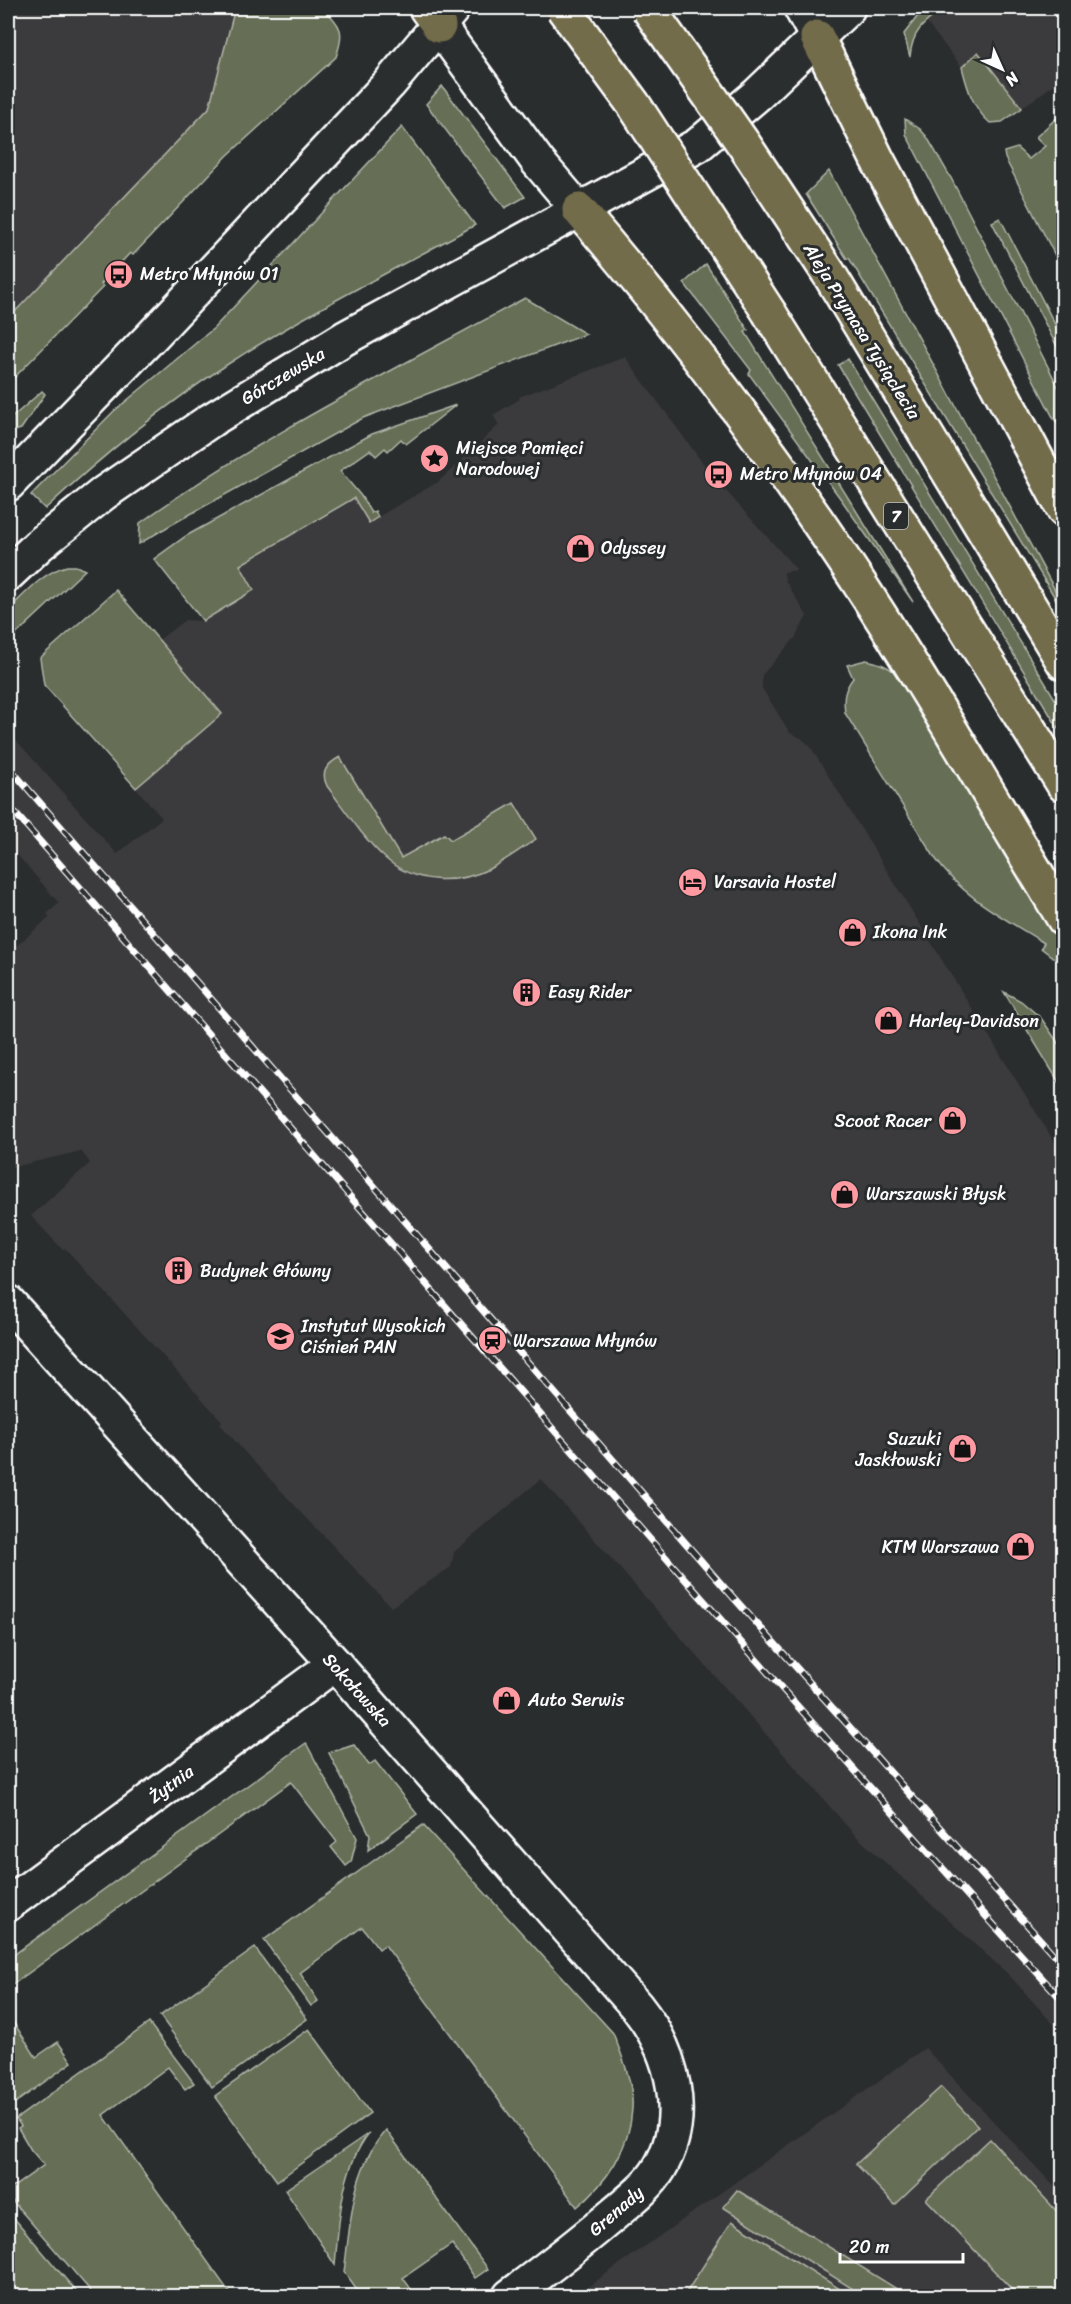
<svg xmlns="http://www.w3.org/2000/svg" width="1071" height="2304" viewBox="0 0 1071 2304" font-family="Sriracha,sans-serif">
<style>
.built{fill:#3b3a3e}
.green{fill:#666e54;stroke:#b2b6aa;stroke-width:1.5}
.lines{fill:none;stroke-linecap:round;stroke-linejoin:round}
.street-casing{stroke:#fff;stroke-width:38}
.secondary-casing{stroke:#fff;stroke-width:38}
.primary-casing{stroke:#fff;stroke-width:38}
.street{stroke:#2a2d2e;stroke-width:33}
.secondary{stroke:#2a2d2e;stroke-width:33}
.primary{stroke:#736c4b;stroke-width:33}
.rail-casing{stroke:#fff;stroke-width:7}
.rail{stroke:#2a2d2e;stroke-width:4.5;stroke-dasharray:14;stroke-linecap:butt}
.primary-bridge-casing{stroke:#fff;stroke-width:38;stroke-linecap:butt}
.primary-bridge{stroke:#736c4b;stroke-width:33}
.labels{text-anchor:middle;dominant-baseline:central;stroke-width:6;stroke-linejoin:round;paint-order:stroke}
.shield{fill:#2a2d2e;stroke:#bfc0c0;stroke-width:1.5}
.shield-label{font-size:16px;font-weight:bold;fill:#fff}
.poi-label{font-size:18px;fill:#fff;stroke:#2a2d2e;text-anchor:start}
.street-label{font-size:18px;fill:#fff;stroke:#2a2d2e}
</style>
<rect width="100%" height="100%" fill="#2a2d2e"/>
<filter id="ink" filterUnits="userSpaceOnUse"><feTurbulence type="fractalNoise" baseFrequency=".0167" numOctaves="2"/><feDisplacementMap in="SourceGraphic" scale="12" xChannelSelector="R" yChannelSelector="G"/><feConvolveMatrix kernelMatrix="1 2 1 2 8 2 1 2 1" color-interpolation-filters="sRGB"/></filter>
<g filter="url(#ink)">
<g class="built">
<path d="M 8,8 L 235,8 L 209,108 L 8,318 Z"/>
<path d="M 945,8 L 1063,8 L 1063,78 L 1002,122 L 984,115 L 974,103 L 962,67 L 926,22 Z"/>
<path d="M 625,357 L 724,492 L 726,491 L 797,570 L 784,572 L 785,580 L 807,616 L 795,638 L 762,675 L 762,688 L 790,733 L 801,738 L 810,746 L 1063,1156 L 1063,2035 L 1010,1976 L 854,1834 L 541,1479 L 454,1552 L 451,1567 L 391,1607 L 250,1458 L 220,1424 L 222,1421 L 65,1248 L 63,1250 L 31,1216 L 90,1163 L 81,1151 L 9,1168 L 8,1166 L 8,936 L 16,946 L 50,917 L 47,914 L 59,903 L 8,844 L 8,731 L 117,854 L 162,818 L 136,788 L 221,714 L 159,640 L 185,620 L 203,621 L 253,590 L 239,565 L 354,498 L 369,522 L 438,482 L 499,425 L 493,415 L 520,399 L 519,397 Z"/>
<path d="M 925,2048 L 1063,2196 L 1063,2296 L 575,2296 Z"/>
</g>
<g class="green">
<path d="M 235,8 L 323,8 C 342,27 345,31 336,57 L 227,156 L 133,255 L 130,253 L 101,284 L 103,287 L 8,384 L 8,319 L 209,108 Z"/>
<path d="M 924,8 L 945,8 C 925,22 912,30 910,57 L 904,34 Z"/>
<path d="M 978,52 L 1022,108 L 1002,122 L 990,123 C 973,109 967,87 962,67 Z"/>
<path d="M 442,86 L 525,197 L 505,208 L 426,104 Z"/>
<path d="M 1063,112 L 1063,271 L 1005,158 L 1004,152 L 1017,148 L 1029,159 L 1045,146 L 1036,137 Z"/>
<path d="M 905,119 L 920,129 L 927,137 L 951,178 L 1063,396 L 1063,430 L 1054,419 L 906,134 Z"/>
<path d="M 402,127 L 475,225 C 392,271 307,313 228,364 C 162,407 102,456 45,509 L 31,495 L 113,412 L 214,328 Z"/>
<path d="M 829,171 L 1063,605 L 1063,611 L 849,258 L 847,259 L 806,194 Z"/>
<path d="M 1000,218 L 1063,340 L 1063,358 L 992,222 Z"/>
<path d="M 706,264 L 748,330 L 745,332 L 913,602 L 843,502 L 749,374 L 751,370 L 684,283 Z"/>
<path d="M 525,298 L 586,334 L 363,418 L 169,526 L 139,544 L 140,523 C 259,437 396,369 525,298 Z"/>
<path d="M 848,359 L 1063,712 L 1063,736 L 838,365 Z"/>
<path d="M 42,391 L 45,394 L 21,429 C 5,433 13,437 8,448 L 8,421 Z"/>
<path d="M 456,405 L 406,444 L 401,439 L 388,451 L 385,448 L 376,456 L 370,450 L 340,471 L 361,496 L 371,513 L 375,511 L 378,517 L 369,523 L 354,498 L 240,565 L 254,590 L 203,621 L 154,559 L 186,536 L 372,434 Z"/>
<path d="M 67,566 L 76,566 L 85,570 L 8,642 L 8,610 C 26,593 43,572 67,566 Z"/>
<path d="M 116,590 L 222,714 L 136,788 L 44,685 L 40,658 Z"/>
<path d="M 866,660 C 889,664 904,675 911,698 L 1063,946 L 1063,965 L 1041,948 L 1044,943 C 1004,918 962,897 935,858 L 845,713 C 843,698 844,690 853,678 L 847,665 Z"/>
<path d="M 340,757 L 401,858 L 444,834 L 451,840 L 514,803 L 536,839 C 521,849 505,861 489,869 C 456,885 414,884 385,858 C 363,838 345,810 327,786 C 320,772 327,764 340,757 Z"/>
<path d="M 1004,992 L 1021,1001 L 1041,1018 L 1063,1050 L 1063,1089 Z"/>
<path d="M 306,1743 L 357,1838 L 351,1862 L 346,1866 L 331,1847 L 337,1842 L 291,1782 L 8,1988 L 8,1959 Z"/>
<path d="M 354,1745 L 369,1765 L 375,1761 L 417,1814 L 368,1850 L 370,1835 L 329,1753 Z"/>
<path d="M 423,1825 L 613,2033 C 622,2055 634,2085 632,2109 C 630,2149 606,2183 577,2207 L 385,1945 L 379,1949 L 362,1927 L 300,1973 L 318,2001 L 311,2006 L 264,1940 Z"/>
<path d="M 255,1948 L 307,2019 L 212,2087 L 160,2016 Z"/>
<path d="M 8,2014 L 36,2057 L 58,2042 L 72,2062 L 8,2108 Z"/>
<path d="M 149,2023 L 194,2083 L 185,2089 L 168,2067 L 103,2115 L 232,2296 L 95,2296 L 8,2196 L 8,2191 L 44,2165 L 31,2150 L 18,2128 L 21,2126 L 16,2119 Z"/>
<path d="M 309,2029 L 370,2113 L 277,2181 L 215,2096 Z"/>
<path d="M 941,2087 L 978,2126 L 895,2205 L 856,2164 Z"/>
<path d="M 386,2130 L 488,2269 L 475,2278 L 452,2244 L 403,2278 L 416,2296 L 361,2296 L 344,2272 C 351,2222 351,2170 386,2130 Z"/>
<path d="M 369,2133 C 341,2169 339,2220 335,2265 L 285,2190 Z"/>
<path d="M 990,2139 L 1063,2218 L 1063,2296 L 1018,2296 L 926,2199 Z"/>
<path d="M 737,2190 L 908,2296 L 864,2296 L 723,2207 Z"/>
<path d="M 8,2211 L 80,2296 L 17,2296 L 8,2284 Z"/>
<path d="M 732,2221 L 851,2296 L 684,2296 Z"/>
</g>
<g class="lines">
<defs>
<g id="street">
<path d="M 8,1302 L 335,1664 L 637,2007 C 673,2052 690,2117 659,2169 C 648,2187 630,2200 614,2214 C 580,2243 545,2270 510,2296"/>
<path d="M 8,1904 L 335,1664"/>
</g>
<g id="secondary">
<path d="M 801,8 L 817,37"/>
<path d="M 439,26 L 538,162 L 579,210"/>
<path d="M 8,484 L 152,336 L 389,84 L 453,8"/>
<path d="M 8,574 L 39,545 L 104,493 L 211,420 L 345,338 L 698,145 L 758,94 L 848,8"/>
</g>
<g id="primary">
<path d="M 426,8 L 439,26"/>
<path d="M 817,37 L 877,159 L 1064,510"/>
<path d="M 579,210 C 669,315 753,426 831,541 C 914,663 987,792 1064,919"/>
<path d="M 828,272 L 1064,663"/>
<path d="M 770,314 L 1064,785"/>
</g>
</defs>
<use href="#street" class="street-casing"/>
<use href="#secondary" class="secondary-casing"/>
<use href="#primary" class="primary-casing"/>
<use href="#street" class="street"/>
<use href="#secondary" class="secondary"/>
<use href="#primary" class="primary"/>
<defs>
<g id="rail">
<path d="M 8,766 L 724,1587 L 1064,1966"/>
<path d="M 8,805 C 359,1205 705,1609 1064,2002"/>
</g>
</defs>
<use href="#rail" class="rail-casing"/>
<use href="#rail" class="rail"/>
<defs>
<g id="primary-bridge">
<path d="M 563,8 L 634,105 L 770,314"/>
<path d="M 648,8 L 745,146 L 828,272"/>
</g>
</defs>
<use href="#primary-bridge" class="primary-bridge-casing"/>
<use href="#primary-bridge" class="primary-bridge"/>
</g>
</g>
<defs>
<symbol id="bus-disc" viewBox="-11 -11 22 22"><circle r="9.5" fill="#ff9aa2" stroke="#2a2d2e"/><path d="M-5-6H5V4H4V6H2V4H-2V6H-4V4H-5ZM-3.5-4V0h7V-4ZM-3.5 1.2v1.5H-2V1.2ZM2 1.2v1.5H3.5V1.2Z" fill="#111"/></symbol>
<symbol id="sight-disc" viewBox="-11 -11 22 22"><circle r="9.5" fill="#ff9aa2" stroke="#2a2d2e"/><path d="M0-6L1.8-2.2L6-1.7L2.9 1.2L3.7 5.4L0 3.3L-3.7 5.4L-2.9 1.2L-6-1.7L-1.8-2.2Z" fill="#111"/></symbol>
<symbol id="shop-disc" viewBox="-11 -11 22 22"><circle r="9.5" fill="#ff9aa2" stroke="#2a2d2e"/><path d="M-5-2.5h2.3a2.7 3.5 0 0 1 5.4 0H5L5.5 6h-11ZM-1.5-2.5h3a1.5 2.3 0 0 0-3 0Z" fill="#111"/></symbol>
<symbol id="hotel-disc" viewBox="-11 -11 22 22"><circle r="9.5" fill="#ff9aa2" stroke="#2a2d2e"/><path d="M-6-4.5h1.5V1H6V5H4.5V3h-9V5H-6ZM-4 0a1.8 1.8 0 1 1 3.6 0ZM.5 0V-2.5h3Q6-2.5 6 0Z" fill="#111"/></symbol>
<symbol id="building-disc" viewBox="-11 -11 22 22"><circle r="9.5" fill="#ff9aa2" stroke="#2a2d2e"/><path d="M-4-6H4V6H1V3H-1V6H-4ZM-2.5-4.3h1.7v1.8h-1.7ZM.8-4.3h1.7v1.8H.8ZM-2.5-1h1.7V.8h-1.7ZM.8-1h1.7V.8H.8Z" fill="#111"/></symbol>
<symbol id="university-disc" viewBox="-11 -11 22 22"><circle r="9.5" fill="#ff9aa2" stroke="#2a2d2e"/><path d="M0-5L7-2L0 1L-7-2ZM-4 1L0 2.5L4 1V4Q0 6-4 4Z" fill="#111"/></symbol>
<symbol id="station-disc" viewBox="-11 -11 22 22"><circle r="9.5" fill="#ff9aa2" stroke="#2a2d2e"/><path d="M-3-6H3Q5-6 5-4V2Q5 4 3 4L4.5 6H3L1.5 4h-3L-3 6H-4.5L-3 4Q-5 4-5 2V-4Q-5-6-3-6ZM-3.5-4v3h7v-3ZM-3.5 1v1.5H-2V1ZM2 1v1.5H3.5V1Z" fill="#111"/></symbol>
</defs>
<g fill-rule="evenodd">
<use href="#bus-disc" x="102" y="258" width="33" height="33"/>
<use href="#sight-disc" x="418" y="442" width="33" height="33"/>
<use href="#bus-disc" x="702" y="458" width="33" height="33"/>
<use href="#shop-disc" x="564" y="532" width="33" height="33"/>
<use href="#hotel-disc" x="676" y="866" width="33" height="33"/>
<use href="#shop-disc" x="836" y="916" width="33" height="33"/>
<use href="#building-disc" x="510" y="976" width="33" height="33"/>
<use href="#shop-disc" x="872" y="1004" width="33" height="33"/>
<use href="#shop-disc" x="936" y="1104" width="33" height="33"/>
<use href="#shop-disc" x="828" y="1178" width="33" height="33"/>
<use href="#building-disc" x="162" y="1254" width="33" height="33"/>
<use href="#university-disc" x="264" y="1320" width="33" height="33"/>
<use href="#station-disc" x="476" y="1324" width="33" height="33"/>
<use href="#shop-disc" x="946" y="1432" width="33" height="33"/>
<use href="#shop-disc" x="1004" y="1530" width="33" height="33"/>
<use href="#shop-disc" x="490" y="1684" width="33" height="33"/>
</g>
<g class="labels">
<rect class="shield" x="884" y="503" width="24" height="26" rx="4.5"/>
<g class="shield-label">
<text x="896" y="516">7</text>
</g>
<g class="poi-label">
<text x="140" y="274">Metro Młynów 01</text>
<text x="456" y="448">Miejsce Pamięci<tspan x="456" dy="21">Narodowej</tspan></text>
<text x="740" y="474">Metro Młynów 04</text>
<text x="601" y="548">Odyssey</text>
<text x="714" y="882">Varsavia Hostel</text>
<text x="873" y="932">Ikona Ink</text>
<text x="548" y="992">Easy Rider</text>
<text x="909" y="1021">Harley-Davidson</text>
<text x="931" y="1121" text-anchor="end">Scoot Racer</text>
<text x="866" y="1194">Warszawski Błysk</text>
<text x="200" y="1271">Budynek Główny</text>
<text x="301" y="1326">Instytut Wysokich<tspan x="301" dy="21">Ciśnień PAN</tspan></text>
<text x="513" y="1341">Warszawa Młynów</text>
<text x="941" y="1439" text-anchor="end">Suzuki<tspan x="941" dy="21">Jaskłowski</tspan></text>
<text x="999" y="1547" text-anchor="end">KTM Warszawa</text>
<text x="528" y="1700">Auto Serwis</text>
</g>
<g class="street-label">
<text transform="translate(862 331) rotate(58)">Aleja Prymasa Tysiąclecia</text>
<text transform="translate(283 376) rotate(-31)">Górczewska</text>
<text transform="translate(357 1690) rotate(48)">Sokołowska</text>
<text transform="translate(171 1784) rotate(-36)">Żytnia</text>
<text transform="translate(616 2211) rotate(-41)">Grenady</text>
</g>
</g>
<rect width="1071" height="2304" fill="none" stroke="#2a2d2e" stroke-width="30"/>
<rect x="15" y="15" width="1041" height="2274" fill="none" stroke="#fff" stroke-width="2" filter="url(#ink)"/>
<g transform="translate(1002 69) rotate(135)" stroke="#2a2d2e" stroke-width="4.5" paint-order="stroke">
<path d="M0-4.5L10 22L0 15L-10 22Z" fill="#ffffff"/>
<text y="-9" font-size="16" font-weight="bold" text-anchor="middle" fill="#ffffff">N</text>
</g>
<path d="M840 2253v9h123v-9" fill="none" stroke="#ffffff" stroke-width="3"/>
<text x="849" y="2253" font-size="18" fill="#ffffff" stroke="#2a2d2e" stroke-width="4.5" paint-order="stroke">20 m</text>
</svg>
